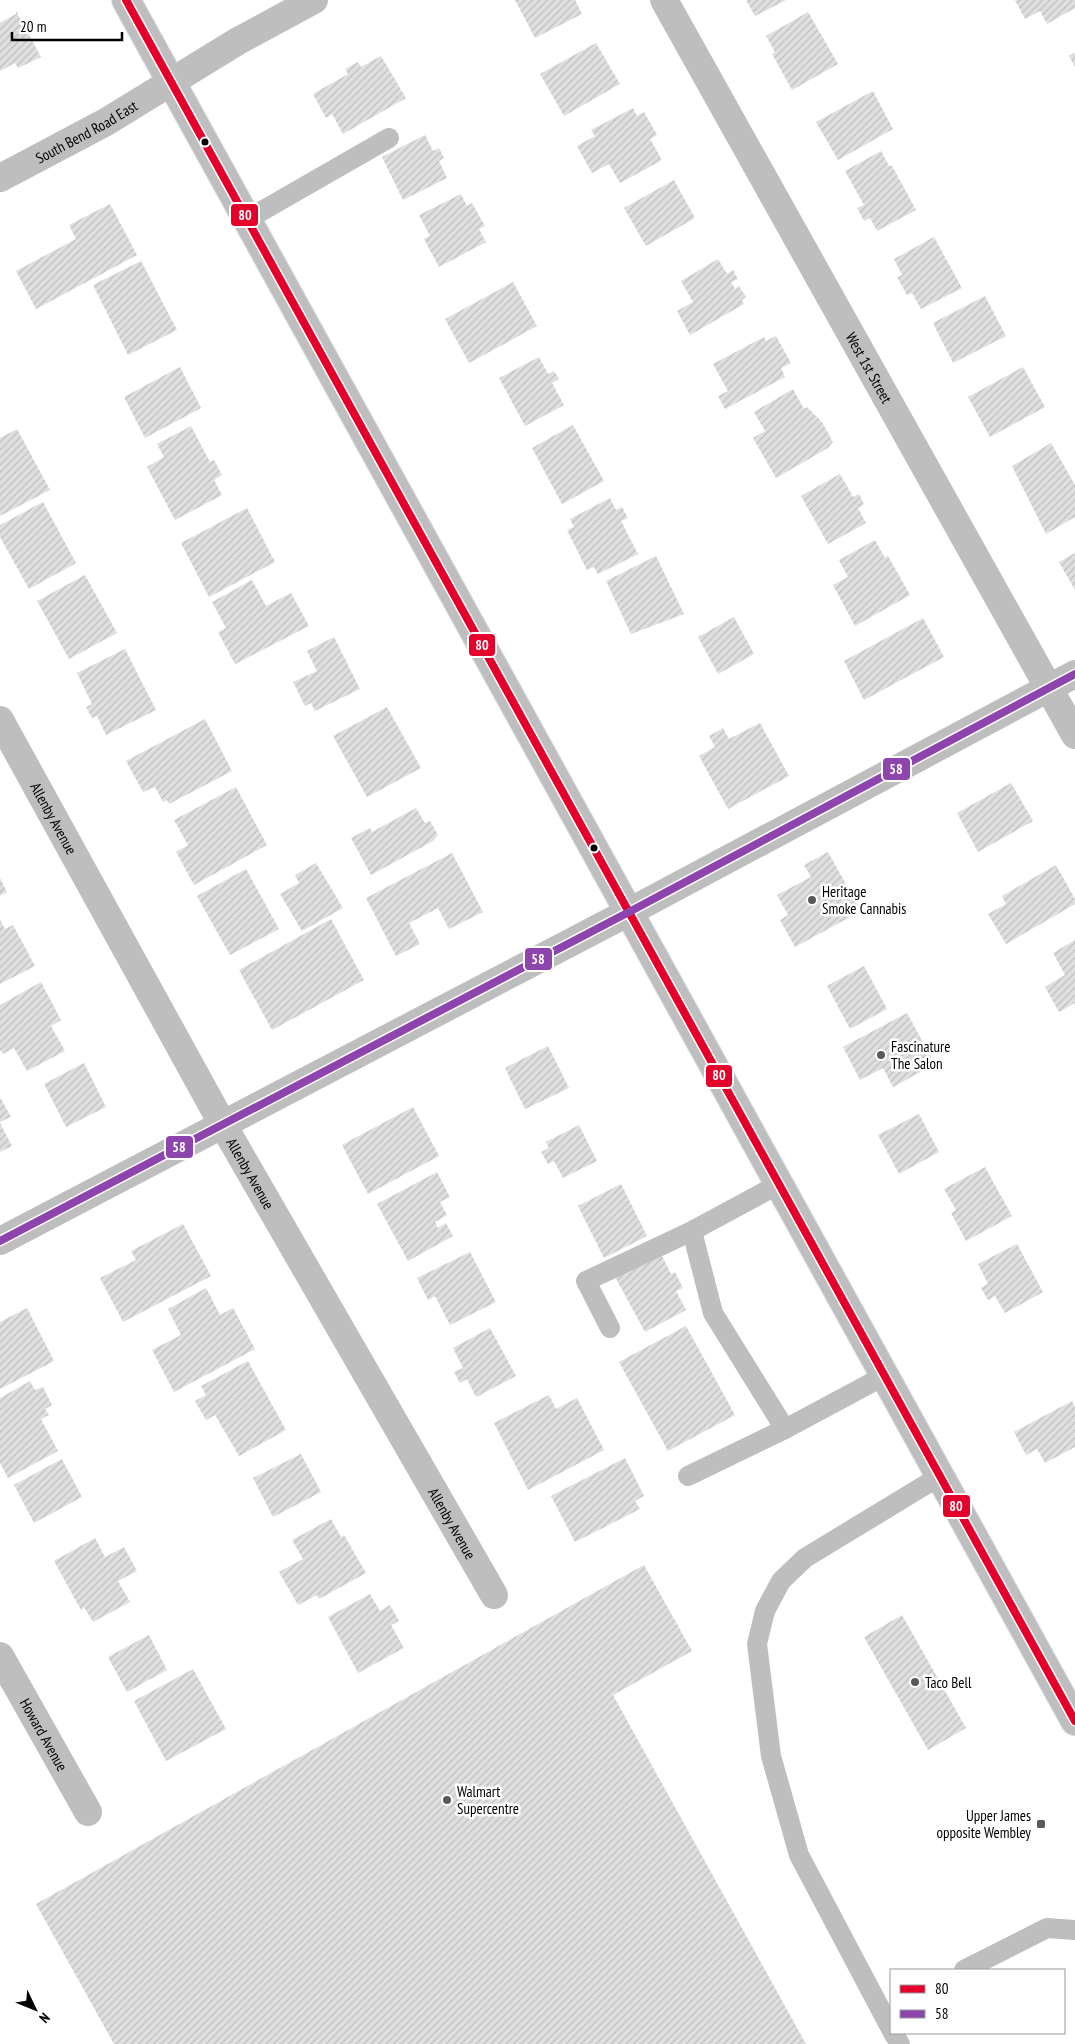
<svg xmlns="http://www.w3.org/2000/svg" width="1075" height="2044" viewBox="0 0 1075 2044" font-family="'PT Sans Narrow',sans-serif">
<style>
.building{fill:url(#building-hatch)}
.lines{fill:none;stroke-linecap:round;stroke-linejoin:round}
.primary-casing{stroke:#dbdbdb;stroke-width:30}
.lane{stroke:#bebebe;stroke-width:20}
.street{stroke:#bebebe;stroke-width:28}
.primary{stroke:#bebebe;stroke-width:28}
.bus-1-casing{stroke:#fff;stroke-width:11}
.bus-2-casing{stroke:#fff;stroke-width:11}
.bus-1{stroke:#e4002b;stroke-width:8}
.bus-2{stroke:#8e44ad;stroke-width:8}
.bus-dot{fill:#000;stroke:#fff;stroke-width:2}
.poi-dot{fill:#595959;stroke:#fff;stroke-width:2}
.labels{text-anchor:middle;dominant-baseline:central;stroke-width:5;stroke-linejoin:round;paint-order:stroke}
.street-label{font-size:15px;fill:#000;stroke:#fff}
.poi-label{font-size:15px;fill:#000;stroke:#fff;text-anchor:start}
.line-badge{stroke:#fff;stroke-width:2}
.badge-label{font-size:14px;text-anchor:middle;font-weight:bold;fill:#fff}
</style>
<defs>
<pattern id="building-hatch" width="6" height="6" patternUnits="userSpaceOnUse" patternTransform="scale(1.25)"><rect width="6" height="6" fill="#dfdfdf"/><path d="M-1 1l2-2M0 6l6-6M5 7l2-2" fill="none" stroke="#bebebe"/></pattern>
</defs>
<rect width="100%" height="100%" fill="#fff"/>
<g class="building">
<path d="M 515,0 L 575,0 L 582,14 L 535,38 Z"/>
<path d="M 746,0 L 786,0 L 755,16 Z"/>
<path d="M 1015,0 L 1075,0 L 1075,8 L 1047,24 L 1040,11 L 1025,19 Z"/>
<path d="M 16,11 L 41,57 L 18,68 L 15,63 L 0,71 L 0,23 L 16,14 Z"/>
<path d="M 808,12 L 838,64 L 792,90 L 772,54 L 775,52 L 766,36 Z"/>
<path d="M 596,43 L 620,84 L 564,116 L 540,74 Z"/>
<path d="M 1075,52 L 1075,67 L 1069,56 Z"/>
<path d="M 381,56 L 406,98 L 343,134 L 332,114 L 326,118 L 313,94 L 348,74 L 345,69 L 358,62 L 361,67 Z"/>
<path d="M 873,91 L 893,129 L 838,160 L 816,122 Z"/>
<path d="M 633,108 L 637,116 L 644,112 L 657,135 L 650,139 L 662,160 L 620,183 L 609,164 L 592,173 L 577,146 L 595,136 L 591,130 Z"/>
<path d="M 425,135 L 433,151 L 439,148 L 444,158 L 439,161 L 447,178 L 403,200 L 382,157 Z"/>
<path d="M 881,151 L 889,166 L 892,166 L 916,210 L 877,231 L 870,218 L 864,221 L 857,208 L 864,205 L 845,171 Z"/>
<path d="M 674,180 L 695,218 L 646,246 L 624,208 Z"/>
<path d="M 461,194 L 467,206 L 472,203 L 485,226 L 479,229 L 486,242 L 439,267 L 424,239 L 430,236 L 419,215 Z"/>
<path d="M 110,204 L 137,255 L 36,309 L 16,271 L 76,239 L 69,225 Z"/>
<path d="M 934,237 L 962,288 L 921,309 L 912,293 L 907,295 L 897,277 L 902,275 L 894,259 Z"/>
<path d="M 718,259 L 727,274 L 733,270 L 738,279 L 731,282 L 735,289 L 739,286 L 746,297 L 742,300 L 744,304 L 690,335 L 677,311 L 693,302 L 681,281 Z"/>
<path d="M 141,261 L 177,330 L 128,355 L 93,285 Z"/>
<path d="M 513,282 L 537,326 L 469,363 L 445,319 Z"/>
<path d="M 985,296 L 1006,336 L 953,363 L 933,323 Z"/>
<path d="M 776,336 L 791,363 L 781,368 L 785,377 L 725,409 L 718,396 L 728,391 L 713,364 L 764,337 L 766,341 Z"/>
<path d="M 539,357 L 548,374 L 554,371 L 559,379 L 552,383 L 564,405 L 525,426 L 499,378 Z"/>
<path d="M 180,367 L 201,408 L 145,438 L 124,397 Z"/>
<path d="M 1023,367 L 1045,407 L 990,437 L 968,397 Z"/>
<path d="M 793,389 L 804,409 L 807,407 L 822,422 L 833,442 L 828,448 L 776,478 L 753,438 L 765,431 L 754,412 Z"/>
<path d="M 573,425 L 604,481 L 562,504 L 532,448 Z"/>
<path d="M 191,426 L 210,462 L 214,460 L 222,475 L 214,480 L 222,495 L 175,520 L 147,467 L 164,457 L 157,444 Z"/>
<path d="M 17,429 L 50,490 L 0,516 L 0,438 Z"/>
<path d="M 1051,443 L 1075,485 L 1075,517 L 1046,534 L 1012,466 Z"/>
<path d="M 840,474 L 853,497 L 859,494 L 864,504 L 858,508 L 866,523 L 828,544 L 801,496 Z"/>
<path d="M 610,498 L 616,510 L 622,507 L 628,518 L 621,521 L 638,554 L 598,574 L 594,567 L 587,570 L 567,530 L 574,527 L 570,519 Z"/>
<path d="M 43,502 L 76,563 L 29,589 L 0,537 L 0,525 Z"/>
<path d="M 247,508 L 275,562 L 209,597 L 181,543 Z"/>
<path d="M 875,540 L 885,558 L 888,556 L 910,595 L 855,626 L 833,585 L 848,577 L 839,560 Z"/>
<path d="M 1075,553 L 1075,590 L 1059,562 Z"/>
<path d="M 656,556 L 684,614 L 631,634 L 606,581 Z"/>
<path d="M 85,575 L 117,633 L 69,659 L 37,601 Z"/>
<path d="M 252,580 L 266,606 L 291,593 L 309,626 L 235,664 L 218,632 L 226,628 L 212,602 Z"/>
<path d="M 734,617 L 754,654 L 718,674 L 698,637 Z"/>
<path d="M 923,618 L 944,657 L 864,700 L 844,661 Z"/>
<path d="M 334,637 L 360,689 L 315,711 L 311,703 L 305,706 L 293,682 L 317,671 L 307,651 Z"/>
<path d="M 125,649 L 156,710 L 106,735 L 97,716 L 92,718 L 86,707 L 92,704 L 77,673 Z"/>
<path d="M 387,707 L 421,768 L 367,797 L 333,736 Z"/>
<path d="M 205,719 L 232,771 L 169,804 L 167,800 L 163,802 L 155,787 L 143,792 L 126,761 Z"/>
<path d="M 760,723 L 789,776 L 728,809 L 699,756 L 715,747 L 709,736 L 723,728 L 729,739 Z"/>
<path d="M 1011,783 L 1033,821 L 978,852 L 957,813 Z"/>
<path d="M 236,787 L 267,845 L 194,885 L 176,852 L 188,845 L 174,820 Z"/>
<path d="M 416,808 L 425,823 L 430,821 L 438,835 L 433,841 L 371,875 L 351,838 L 370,828 L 372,832 Z"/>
<path d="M 828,852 L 861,911 L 795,947 L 780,920 L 788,915 L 777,895 L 811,877 L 804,865 Z"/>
<path d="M 452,853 L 483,912 L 449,929 L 438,908 L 409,923 L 420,944 L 396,956 L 366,898 Z"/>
<path d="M 316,863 L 343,908 L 302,931 L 280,894 L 299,883 L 295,875 Z"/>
<path d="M 1056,865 L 1075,899 L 1075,904 L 1006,944 L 988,914 L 1006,904 L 1002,896 Z"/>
<path d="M 246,869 L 279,929 L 230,955 L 197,896 Z"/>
<path d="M 0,878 L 7,892 L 0,896 Z"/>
<path d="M 331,919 L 364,980 L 272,1030 L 239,970 Z"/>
<path d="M 0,920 L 5,929 L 13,925 L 35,966 L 0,984 Z"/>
<path d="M 1075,940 L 1075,1003 L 1059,1012 L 1045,987 L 1065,975 L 1053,953 Z"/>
<path d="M 864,966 L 887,1009 L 850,1029 L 827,986 Z"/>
<path d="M 41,982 L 61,1020 L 51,1026 L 65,1051 L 27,1071 L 14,1048 L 3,1054 L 0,1050 L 0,1005 Z"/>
<path d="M 907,1013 L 935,1064 L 893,1087 L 883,1068 L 860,1080 L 843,1047 Z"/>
<path d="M 548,1046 L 569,1088 L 525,1109 L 505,1068 Z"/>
<path d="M 84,1063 L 106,1107 L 66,1127 L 44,1084 Z"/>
<path d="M 0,1097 L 11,1117 L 0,1122 Z"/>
<path d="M 413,1107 L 439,1156 L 368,1194 L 342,1145 Z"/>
<path d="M 919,1114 L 939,1152 L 899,1174 L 878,1135 Z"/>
<path d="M 0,1123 L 12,1146 L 0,1152 Z"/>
<path d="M 579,1125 L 597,1161 L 563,1178 L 554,1161 L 548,1164 L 541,1152 L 549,1148 L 546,1142 Z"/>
<path d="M 985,1167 L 1012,1216 L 966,1241 L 951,1213 L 956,1210 L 944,1189 Z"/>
<path d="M 437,1172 L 450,1197 L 440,1202 L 447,1215 L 435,1222 L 438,1228 L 446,1223 L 453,1236 L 408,1261 L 377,1204 Z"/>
<path d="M 621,1184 L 647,1236 L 604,1258 L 578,1206 Z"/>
<path d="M 183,1224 L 211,1276 L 123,1322 L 100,1278 L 136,1260 L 131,1251 Z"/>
<path d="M 1017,1244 L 1043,1292 L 1005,1313 L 995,1296 L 988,1300 L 981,1288 L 988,1284 L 978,1264 Z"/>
<path d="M 470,1252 L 496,1302 L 450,1325 L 435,1296 L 428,1300 L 417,1278 Z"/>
<path d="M 662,1256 L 671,1274 L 675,1272 L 683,1288 L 676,1291 L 686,1310 L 645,1332 L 614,1275 Z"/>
<path d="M 206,1288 L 220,1315 L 233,1308 L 255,1349 L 174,1392 L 152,1350 L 181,1335 L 168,1309 Z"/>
<path d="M 27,1308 L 54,1361 L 0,1389 L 0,1322 Z"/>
<path d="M 686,1326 L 735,1415 L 668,1451 L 619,1362 Z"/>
<path d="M 490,1328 L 516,1376 L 476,1397 L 467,1379 L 460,1383 L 454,1372 L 463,1368 L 453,1348 Z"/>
<path d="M 248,1361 L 286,1430 L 239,1456 L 215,1415 L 206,1420 L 195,1401 L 206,1395 L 201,1386 Z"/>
<path d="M 30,1381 L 35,1390 L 43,1387 L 52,1405 L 45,1409 L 49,1415 L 41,1419 L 58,1451 L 8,1478 L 0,1463 L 0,1398 Z"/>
<path d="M 549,1395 L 556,1409 L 577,1398 L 604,1450 L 528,1490 L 494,1423 Z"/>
<path d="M 1072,1401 L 1075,1407 L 1075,1447 L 1045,1463 L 1037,1449 L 1026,1455 L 1014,1432 Z"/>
<path d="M 301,1454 L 321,1492 L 273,1517 L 253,1478 Z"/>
<path d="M 625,1458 L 644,1496 L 635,1501 L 640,1509 L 575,1542 L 551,1496 Z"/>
<path d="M 62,1459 L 82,1497 L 34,1523 L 14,1485 Z"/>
<path d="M 331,1519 L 341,1537 L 344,1535 L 366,1573 L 319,1599 L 317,1595 L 298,1605 L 279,1572 L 303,1559 L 292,1540 Z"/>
<path d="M 95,1538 L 105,1557 L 124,1547 L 137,1571 L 118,1581 L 130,1602 L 93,1622 L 84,1607 L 81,1610 L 54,1561 Z"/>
<path d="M 644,1565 L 692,1651 L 613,1695 L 806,2044 L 114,2044 L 36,1904 Z"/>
<path d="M 370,1594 L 380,1611 L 390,1605 L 399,1621 L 391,1625 L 404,1648 L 358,1673 L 328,1617 Z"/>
<path d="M 902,1615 L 966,1728 L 928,1750 L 864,1637 Z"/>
<path d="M 149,1635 L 167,1670 L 127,1692 L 108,1657 Z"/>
<path d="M 193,1669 L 226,1729 L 166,1761 L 134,1701 Z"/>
</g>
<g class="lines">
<defs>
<path id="primary" d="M 126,0 L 1075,1721"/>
</defs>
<use href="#primary" class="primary-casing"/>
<g class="lane">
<path d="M 246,220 L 389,138"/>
<path d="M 779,1184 L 692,1231 L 713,1313 L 785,1429"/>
<path d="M 610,1328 L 586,1281 L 692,1231"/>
<path d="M 688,1476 L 785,1429 L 884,1376"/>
<path d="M 964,1970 L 1047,1928 L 1075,1930"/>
<path d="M 891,2029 L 799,1855 L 771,1756 L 757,1644 L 765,1611 L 781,1581 L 805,1558 L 940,1476"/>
<path d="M 893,2033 L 900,2044"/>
</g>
<g class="street">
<path id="s1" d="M 664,0 L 1075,735"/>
<path id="s2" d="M 0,178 L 106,122 L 238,41 L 314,0"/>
<path id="s3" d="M 0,720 L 223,1125 L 494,1595"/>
<path d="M 0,1241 L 629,912 L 1075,674"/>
<path id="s4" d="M 0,1656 L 88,1812"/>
</g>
<use href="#primary" class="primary"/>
<defs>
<path id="bus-1" d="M 126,0 L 1075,1721"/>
<path id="bus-2" d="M 0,1241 L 629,912 L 1075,674"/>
</defs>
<use href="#bus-1" class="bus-1-casing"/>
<use href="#bus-2" class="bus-2-casing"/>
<use href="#bus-1" class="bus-1"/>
<use href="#bus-2" class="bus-2"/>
</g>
<g class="bus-dot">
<circle cx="205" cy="142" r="4.5"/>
<circle cx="594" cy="848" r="4.5"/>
</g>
<g class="poi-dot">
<circle cx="812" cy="900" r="5"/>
<circle cx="881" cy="1055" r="5"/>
<circle cx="915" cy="1682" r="5"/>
<circle cx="447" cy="1800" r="5"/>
<rect x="1036" y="1819" width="10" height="10" rx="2.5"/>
</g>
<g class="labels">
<g class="street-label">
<text stroke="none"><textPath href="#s2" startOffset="98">South Bend Road East</textPath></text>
<text stroke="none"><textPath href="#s1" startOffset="421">West 1st Street</textPath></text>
<text stroke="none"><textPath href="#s3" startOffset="112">Allenby Avenue</textPath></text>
<text stroke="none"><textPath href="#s3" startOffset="518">Allenby Avenue</textPath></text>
<text stroke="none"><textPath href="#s3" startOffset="922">Allenby Avenue</textPath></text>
<text stroke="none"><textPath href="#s4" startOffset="90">Howard Avenue</textPath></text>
</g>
<g class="poi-label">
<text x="822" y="891">Heritage<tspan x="822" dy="17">Smoke Cannabis</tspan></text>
<text x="891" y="1046">Fascinature<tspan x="891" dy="17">The Salon</tspan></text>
<text x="925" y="1682">Taco Bell</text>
<text x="457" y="1791">Walmart<tspan x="457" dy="17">Supercentre</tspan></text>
<text x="1031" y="1815" text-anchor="end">Upper James<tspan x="1031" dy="17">opposite Wembley</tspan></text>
</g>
</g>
<g class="line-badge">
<rect x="230" y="203" width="29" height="24" rx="5" fill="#e4002b"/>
<rect x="468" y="633" width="28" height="24" rx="5" fill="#e4002b"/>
<rect x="882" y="757" width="29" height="24" rx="5" fill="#8e44ad"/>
<rect x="524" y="947" width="29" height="24" rx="5" fill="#8e44ad"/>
<rect x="705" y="1064" width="28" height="24" rx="5" fill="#e4002b"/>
<rect x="165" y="1135" width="29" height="24" rx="5" fill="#8e44ad"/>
<rect x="942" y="1494" width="29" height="24" rx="5" fill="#e4002b"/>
</g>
<g class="badge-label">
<text x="245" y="220">80</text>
<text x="482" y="650">80</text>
<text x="896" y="774">58</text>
<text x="538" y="964">58</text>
<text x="719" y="1080">80</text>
<text x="179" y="1152">58</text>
<text x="956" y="1511">80</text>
</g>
<rect x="890" y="1969" width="175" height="65" fill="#ffffff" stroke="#999999"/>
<rect x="900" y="1985" width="25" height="8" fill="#e4002b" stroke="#999999"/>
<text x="935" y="1994" font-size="15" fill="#000000">80</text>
<rect x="900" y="2010" width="25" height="8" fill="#8e44ad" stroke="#999999"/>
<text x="935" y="2019" font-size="15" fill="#000000">58</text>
<g transform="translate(35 2009) rotate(133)" stroke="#ffffff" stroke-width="4" paint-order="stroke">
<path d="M0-4L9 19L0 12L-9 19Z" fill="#000000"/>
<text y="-8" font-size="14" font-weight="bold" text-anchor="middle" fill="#000000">N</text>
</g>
<path d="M12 32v8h110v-8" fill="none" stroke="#000000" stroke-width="2.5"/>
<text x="20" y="32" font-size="15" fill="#000000" stroke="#ffffff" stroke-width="4" paint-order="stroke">20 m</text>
</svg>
